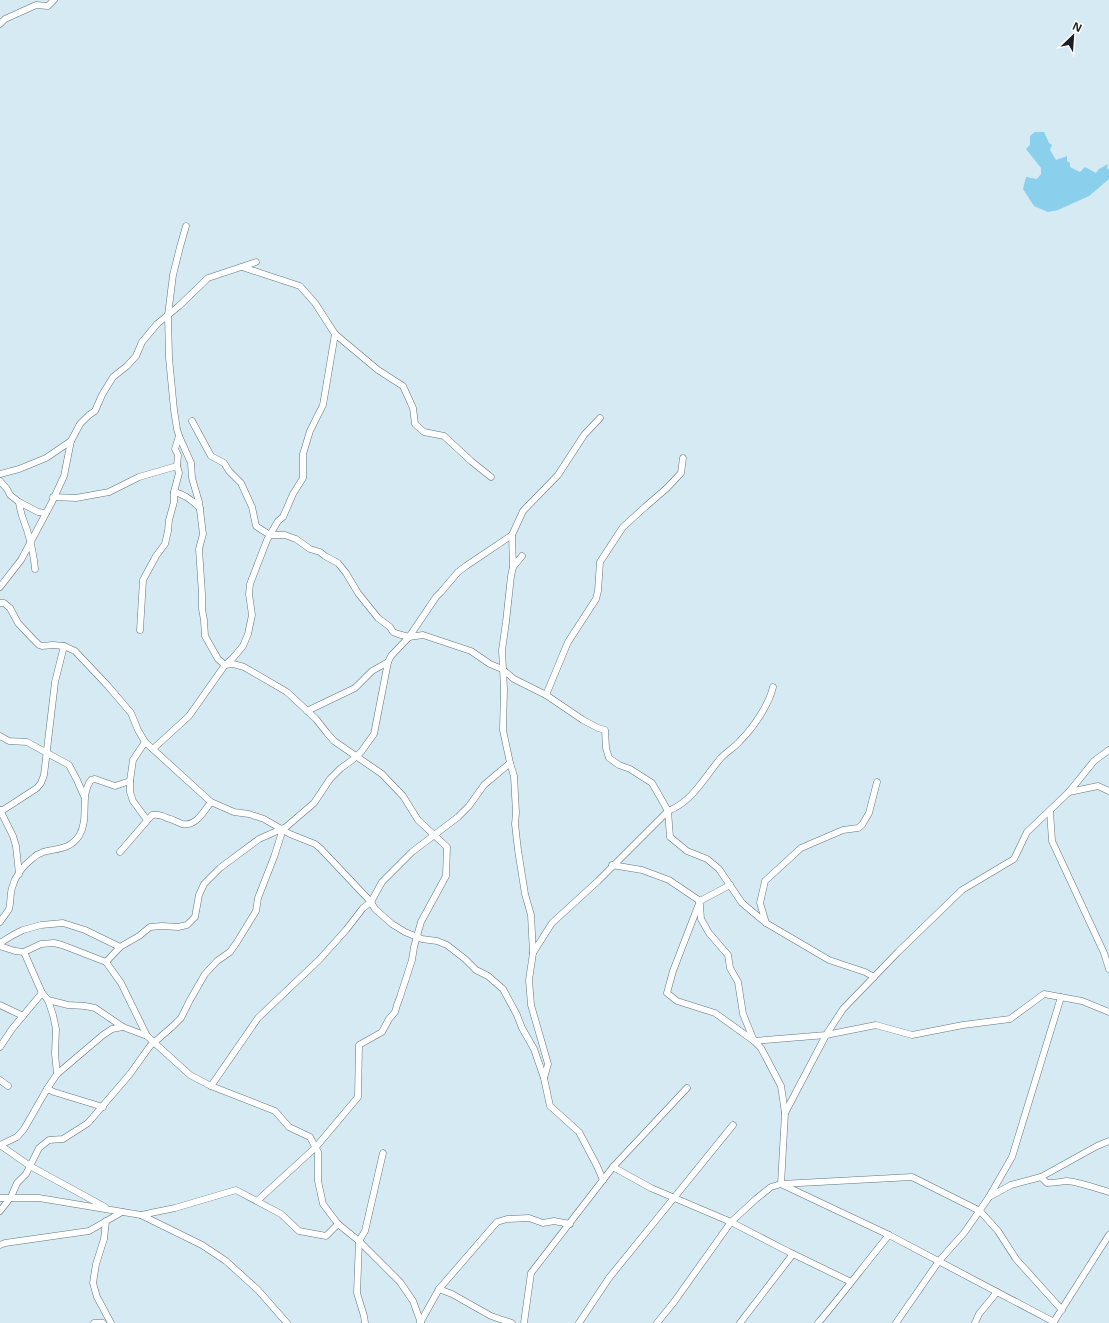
<svg xmlns="http://www.w3.org/2000/svg" width="1109" height="1323" viewBox="0 0 1109 1323" font-family="'Open Sans',sans-serif">
<style>
.green{fill:#8acfec}
.lines{fill:none;stroke-linecap:round;stroke-linejoin:round}
.street-casing{stroke:#63757d;stroke-width:7}
.street{stroke:#fff;stroke-width:6}
</style>
<rect width="100%" height="100%" fill="#d5eaf3"/>
<path class="green" d="M 1035,132 L 1044,132 L 1049,143 L 1052,145 L 1050,150 L 1056,160 L 1067,156 L 1067,161 L 1070,163 L 1070,167 L 1080,172 L 1085,167 L 1096,173 L 1099,169 L 1108,164 L 1107,168 L 1109,170 L 1109,179 L 1089,196 L 1058,210 L 1048,212 L 1034,206 L 1023,189 L 1026,177 L 1037,179 L 1041,174 L 1041,168 L 1026,149 L 1030,145 L 1030,136 Z"/>
<g class="lines">
<defs>
<g id="street">
<path d="M 0,24 L 5,19 L 36,5 L 48,6 L 54,0"/>
<path d="M 186,226 L 180,247 L 173,275 L 168,315 L 169,358 L 174,410 L 177,429 L 179,436 L 191,463 L 192,478 L 199,502 L 203,534 L 199,549 L 202,594 L 202,609 L 204,620 L 205,636 L 218,659 L 225,665 L 233,664 L 244,667 L 287,692 L 316,719 L 327,733 L 334,741 L 382,774 L 403,796 L 418,820 L 447,847 L 446,876 L 421,922 L 414,947 L 412,960 L 400,997 L 397,1005 L 395,1012 L 389,1019 L 382,1032 L 359,1045 L 358,1097 L 316,1147 L 257,1201"/>
<path d="M 242,267 L 300,286 L 315,303 L 335,334 L 378,370 L 403,386 L 413,408 L 415,424 L 424,432 L 444,436 L 471,461 L 491,477"/>
<path d="M 192,421 L 211,456 L 224,463 L 229,471 L 241,483 L 252,507 L 256,526 L 262,530 L 270,535 L 285,535 L 296,539 L 310,549 L 320,552 L 325,556 L 338,563 L 346,573 L 358,593 L 378,618 L 390,627 L 393,632 L 398,634 L 409,637 L 423,635 L 471,651 L 490,664 L 502,669 L 514,679 L 546,695 L 583,720 L 598,728 L 605,730 L 606,748 L 609,758 L 619,765 L 630,769 L 652,783 L 668,811 L 670,837 L 687,851 L 707,859 L 719,869 L 742,903 L 766,923 L 829,960 L 865,972 L 874,977"/>
<path d="M 0,474 L 19,469 L 46,458 L 71,441 L 80,424 L 89,415 L 95,411 L 102,395 L 113,377 L 127,366 L 136,356 L 142,342 L 157,324 L 179,306 L 208,278 L 256,262"/>
<path d="M 0,481 L 7,489 L 10,495 L 19,502 C 20,513 24,521 27,530 C 31,543 34,556 35,569"/>
<path d="M 174,492 C 185,494 193,501 200,508"/>
<path d="M 53,497 L 76,498 L 109,492 L 139,477 L 177,466 L 178,455 L 175,449 L 179,436"/>
<path d="M 19,502 L 38,512 L 46,513"/>
<path d="M 512,535 L 513,567"/>
<path d="M 0,587 L 21,560 L 52,502 L 64,476 L 71,441"/>
<path d="M 0,603 L 4,603 L 10,608 L 18,623 L 33,639 L 39,645 L 42,646 L 53,645 L 64,646 L 75,651 L 108,686 L 131,713 L 138,730 L 145,742 L 211,802 L 234,812 L 249,814 L 264,819 L 290,834 L 315,844 L 320,848 L 371,902 L 375,909 L 392,924 L 405,932 L 422,939 L 437,941 L 447,945 L 465,959 L 476,970 L 488,976 L 503,989 L 517,1015 L 522,1028 L 534,1049 L 544,1078 L 550,1106 L 579,1132 L 597,1166 L 603,1180"/>
<path d="M 140,630 L 143,580 L 156,556 L 165,544 L 168,531 L 169,520 L 174,502 L 174,492 L 179,473 L 177,466"/>
<path d="M 546,695 L 568,642 L 596,599 L 598,591 L 600,562 L 623,527 L 645,507 L 667,488 L 681,473 L 683,458"/>
<path d="M 307,711 L 355,688 L 372,671 L 388,662 L 391,656 L 409,637 L 436,597 L 441,592 L 458,572 L 466,566 L 512,535 L 523,511 L 558,475 L 584,435 L 600,418"/>
<path d="M 0,736 L 9,741 L 27,742 L 69,765 L 77,780 L 84,796"/>
<path d="M 145,742 L 133,760 L 130,781 L 130,792 L 133,801 L 147,820"/>
<path d="M 153,749 L 189,716 L 225,665 L 233,658 L 243,646 L 248,634 L 252,615 L 249,594 L 250,584 L 267,540 L 278,521 L 283,517 L 293,494 L 303,478 L 303,454 L 310,431 L 323,405 L 335,334"/>
<path d="M 510,763 L 514,776 L 516,813 L 515,824 L 518,850 L 525,894 L 531,915 L 533,953 L 529,980 L 531,1005 L 548,1064 L 544,1078"/>
<path d="M 1069,792 L 1098,786 L 1109,791"/>
<path d="M 0,810 L 3,810 L 37,788 L 41,783 L 44,775 L 55,682 L 64,646"/>
<path d="M 0,810 L 13,836 L 16,846 L 19,874"/>
<path d="M 1050,811 L 1052,841 L 1104,953 L 1109,969"/>
<path d="M 120,852 L 152,815 C 158,814 162,815 167,818 C 172,819 177,822 182,824 C 196,827 204,811 211,802"/>
<path d="M 612,865 L 642,870 L 669,880 L 700,901"/>
<path d="M 730,885 L 700,901 L 673,971 L 667,993 L 677,1001 L 715,1013 L 754,1041 L 826,1035 L 876,1025 L 912,1035 L 963,1025 L 1010,1019 L 1044,994 L 1082,1001 L 1109,1012"/>
<path d="M 700,905 L 701,919 L 709,933 L 728,955 L 730,968 L 738,982 L 743,1014 L 754,1041 L 761,1048 L 781,1086 L 785,1113"/>
<path d="M 0,922 C 3,917 7,913 9,909 C 11,902 10,894 12,888 C 15,876 24,865 33,858 C 47,845 66,855 79,836 C 90,818 79,796 91,780 L 95,779 L 115,786 L 130,781"/>
<path d="M 766,923 L 760,903 L 765,881 L 801,848 L 843,830 L 858,828 L 862,825 L 869,813 L 877,782"/>
<path d="M 0,943 L 13,935 L 23,930 L 41,925 L 63,923 L 85,930 L 120,947"/>
<path d="M 0,946 L 15,951 L 24,952 L 41,944 L 54,943 L 62,945 L 106,962 L 121,983 L 147,1036 L 190,1075 L 211,1086 L 275,1111 L 289,1127 L 310,1137 L 318,1152 L 318,1181 L 323,1204 L 338,1224 L 359,1241 L 400,1282 L 413,1301 L 421,1323"/>
<path d="M 24,952 L 42,993 L 48,1000 L 53,1015 L 56,1029 L 55,1054 L 57,1074"/>
<path d="M 533,953 L 552,923 L 598,881 L 668,811 C 692,802 704,778 720,759 C 726,752 734,748 740,741 C 753,728 769,705 773,687"/>
<path d="M 106,962 L 120,947 L 139,936 L 150,927 L 162,926 L 178,927 L 187,925 L 195,917 L 199,895 L 204,884 L 220,868 L 259,839 L 286,827 L 314,803 L 330,779 L 341,768 L 351,761 L 361,752 L 374,734 L 388,662"/>
<path d="M 48,1000 L 68,1005 L 85,1006 L 95,1008 L 123,1027 L 147,1036"/>
<path d="M 0,1005 L 23,1016"/>
<path d="M 0,1047 L 12,1029 L 42,993"/>
<path d="M 0,1080 L 8,1086"/>
<path d="M 211,1086 L 258,1018 L 319,960 L 346,930 L 363,908 L 371,902 L 382,882 L 412,852 L 458,817 L 469,806 L 484,785 L 510,763 L 503,730 L 504,689 L 502,650 L 506,622 L 511,576 L 513,567 L 522,556"/>
<path d="M 103,1107 L 54,1092 L 47,1089 L 57,1074 L 103,1035 L 112,1029 L 123,1027"/>
<path d="M 0,1145 L 30,1166 L 105,1207"/>
<path d="M 0,1145 L 17,1137 L 24,1129 L 47,1089"/>
<path d="M 613,1167 L 651,1188 L 731,1222 L 789,1252 L 851,1282"/>
<path d="M 1041,1177 L 1047,1183 C 1053,1183 1059,1182 1066,1181 C 1076,1181 1099,1189 1109,1192"/>
<path d="M 989,1197 L 1012,1157 L 1061,997"/>
<path d="M 0,1198 L 39,1198 L 141,1215 L 202,1245 L 226,1261 L 258,1290 L 287,1323"/>
<path d="M 0,1211 L 11,1197 L 17,1183 L 26,1174 L 39,1148 L 49,1140 L 63,1139 L 88,1123 L 130,1074 L 150,1046 L 173,1026 L 181,1018 L 190,1000 L 205,974 L 217,961 L 230,952 L 237,942 L 256,911 L 258,898 L 274,857 L 283,829"/>
<path d="M 141,1215 L 175,1208 L 236,1190 L 281,1214 L 299,1231 L 326,1236 L 338,1224"/>
<path d="M 106,1221 L 104,1239 L 96,1264 L 93,1283 L 97,1297 L 111,1323"/>
<path d="M 0,1245 L 5,1243 L 89,1231 L 122,1212"/>
<path d="M 439,1289 L 452,1294 L 491,1316 L 512,1323"/>
<path d="M 1062,1310 L 1016,1259 L 998,1231 L 980,1211 L 912,1177 L 781,1184 L 785,1113 L 826,1035 L 843,1009 L 898,952 L 962,890 L 1014,859 L 1027,832 L 1069,792 L 1094,761 L 1109,750"/>
<path d="M 94,1323 L 103,1323"/>
<path d="M 365,1323 L 364,1316 L 357,1293 L 359,1241 L 365,1231 L 383,1153"/>
<path d="M 420,1323 L 439,1289 L 497,1222 L 507,1219 L 529,1218 L 543,1223 L 554,1221 L 570,1224"/>
<path d="M 524,1323 L 531,1273 L 613,1167 L 687,1088"/>
<path d="M 579,1323 L 609,1278 L 733,1125"/>
<path d="M 657,1323 L 674,1302 L 731,1222 L 756,1199 L 771,1187 L 781,1184 L 889,1235 L 1054,1322"/>
<path d="M 740,1323 L 793,1254"/>
<path d="M 818,1323 C 843,1294 865,1264 889,1235"/>
<path d="M 896,1323 L 939,1261 L 964,1233 L 989,1197 L 1011,1185 L 1041,1177 L 1097,1146 L 1109,1141"/>
<path d="M 975,1323 L 979,1314 L 997,1292"/>
<path d="M 1053,1323 L 1109,1235"/>
</g>
</defs>
<use href="#street" class="street-casing"/>
<use href="#street" class="street"/>
</g>
<g transform="translate(1073 36) rotate(25)" stroke="#ffffff" stroke-width="3" paint-order="stroke">
<path d="M0-3L7 15L0 10L-7 15Z" fill="#192024"/>
<text y="-6" font-size="11" font-weight="bold" text-anchor="middle" fill="#192024">N</text>
</g>
</svg>
